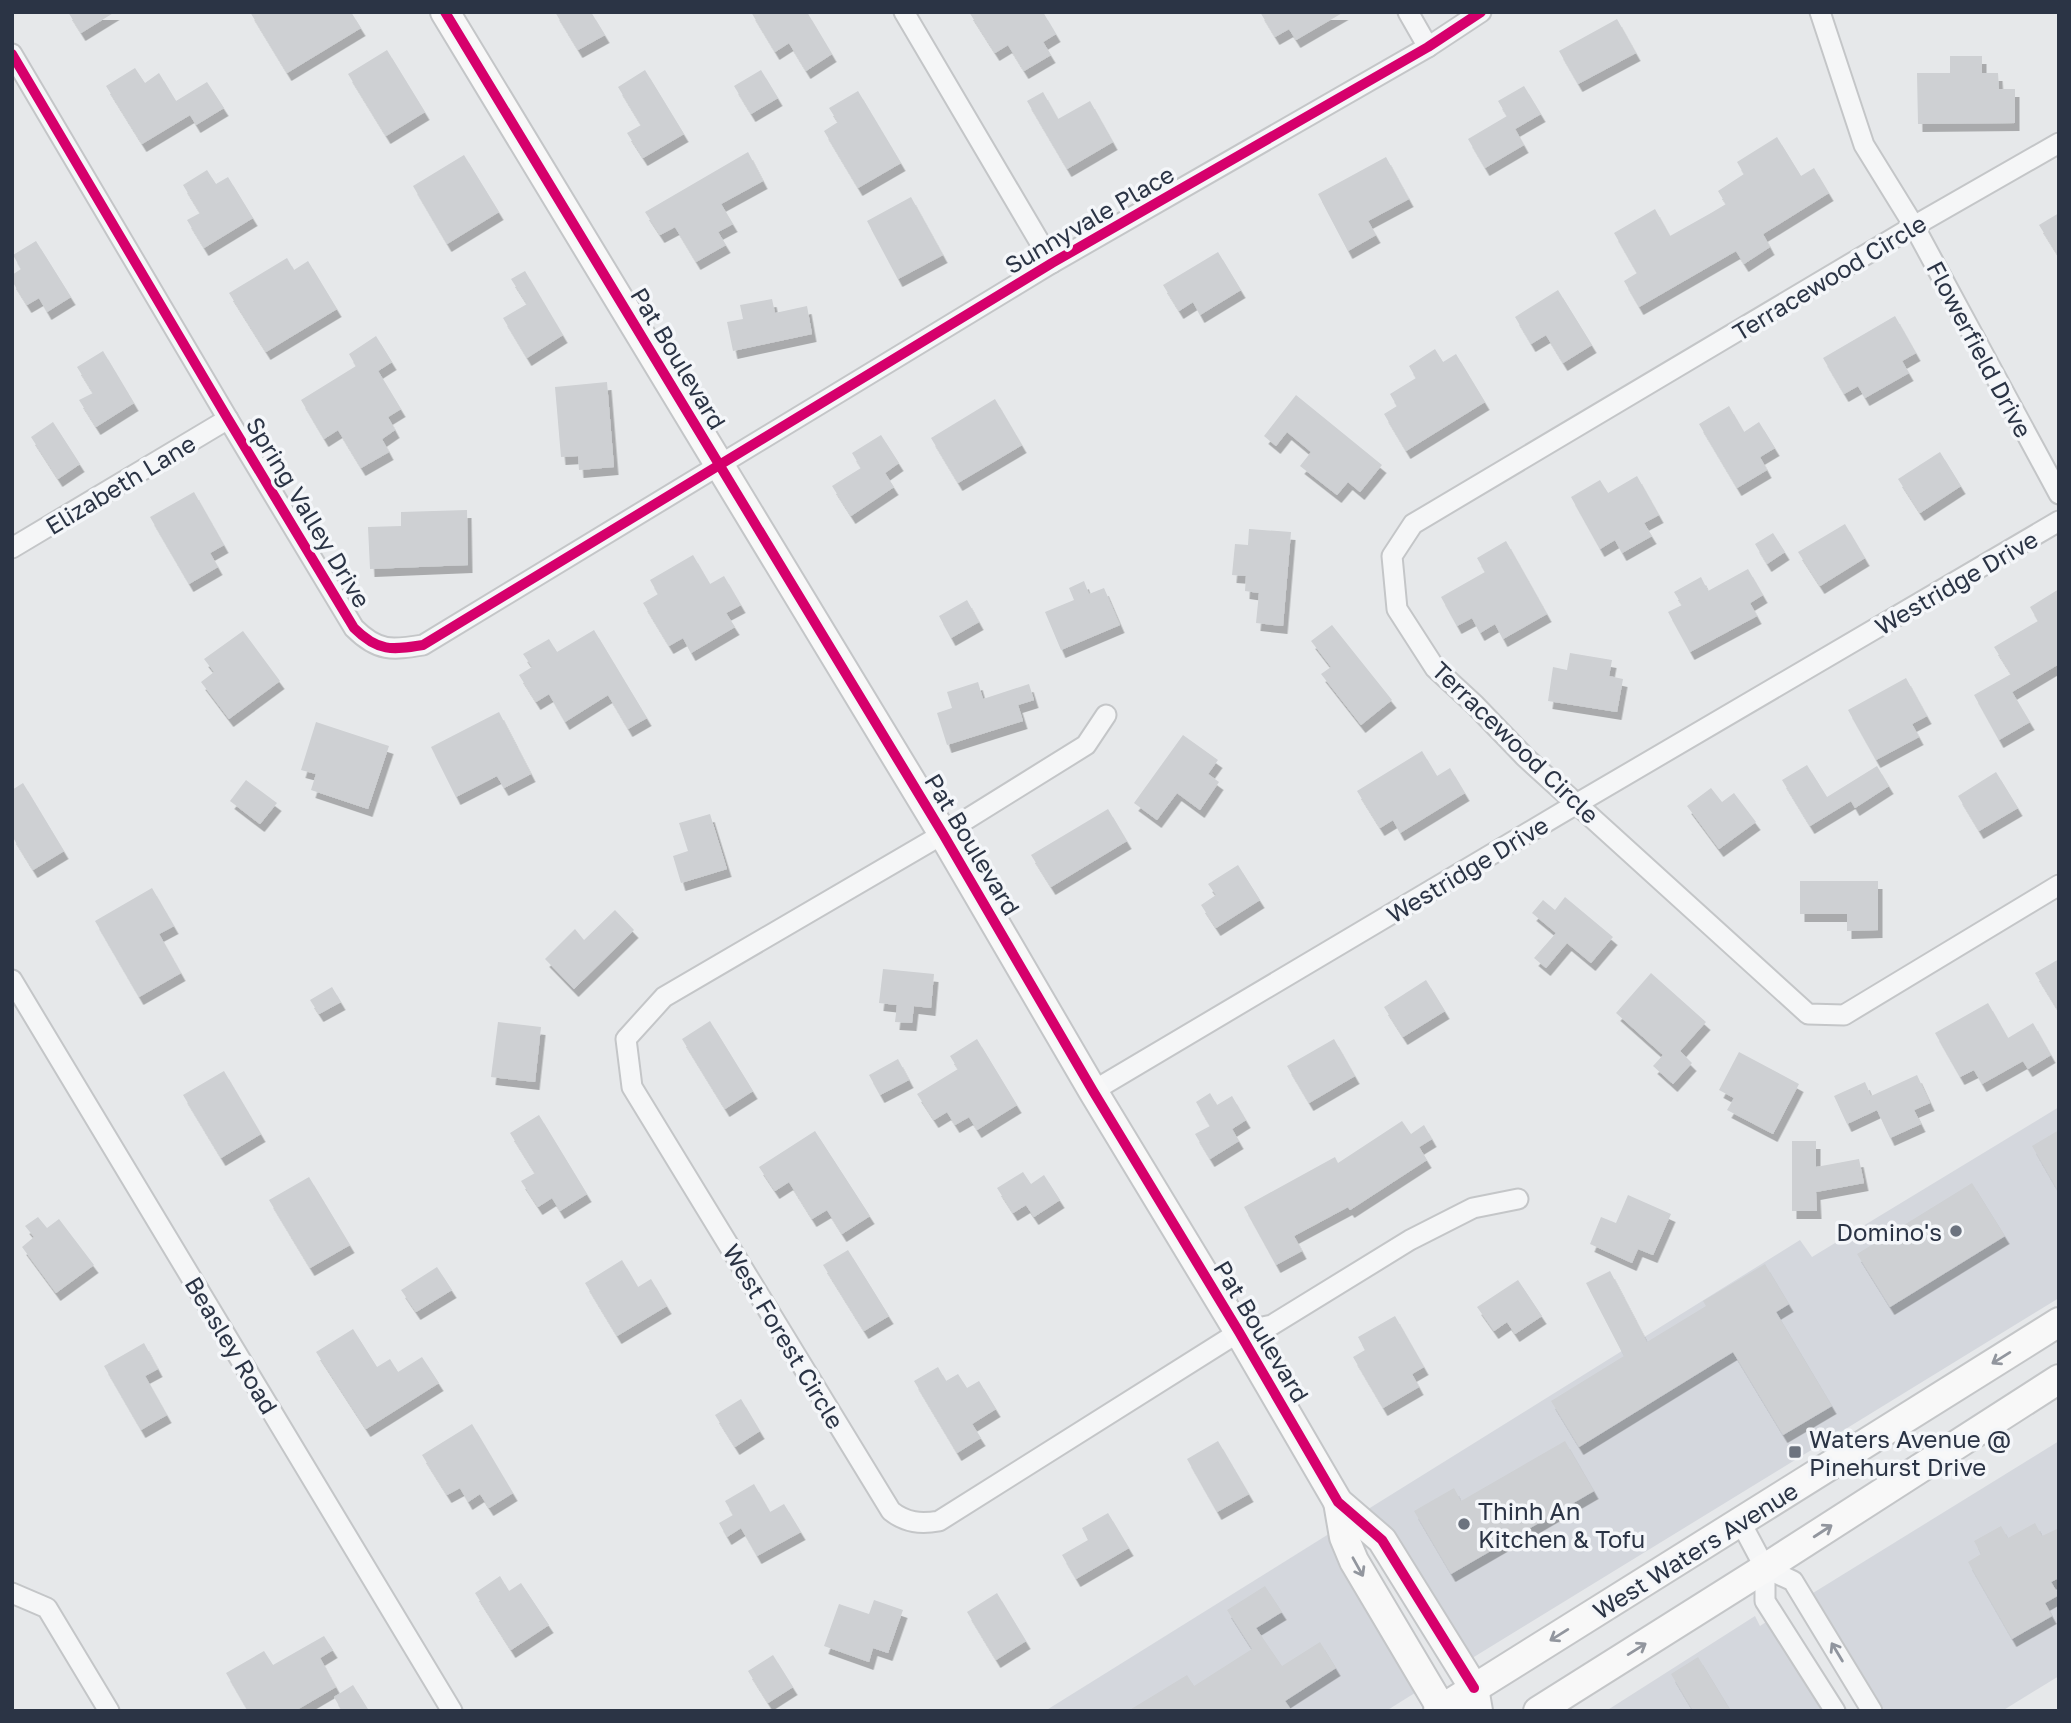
<svg xmlns="http://www.w3.org/2000/svg" width="2071" height="1723" viewBox="0 0 2071 1723" font-family="'Golos Text',sans-serif">
<style>
.built{fill:#d4d7dd}
.building{fill:#ced0d3;filter:url(#shadow)}
.lines{fill:none;stroke-linecap:round;stroke-linejoin:round}
.street-casing{stroke:#c4c6c8;stroke-width:23}
.secondary-casing{stroke:#c4c6c8;stroke-width:32}
.street{stroke:#f5f6f7;stroke-width:19}
.secondary{stroke:#f8f8f8;stroke-width:28}
.cycleway-casing{stroke:#f4f6f9;stroke-width:15}
.cycleway{stroke:#d6006c;stroke-width:10}
.oneway{stroke:#92969e}
.oneway2{stroke:#90959e}
.poi-dot{fill:#6c737f;stroke:#f4f6f9;stroke-width:2.5}
.labels{text-anchor:middle;dominant-baseline:central;stroke-width:7;stroke-linejoin:round;paint-order:stroke}
.street-label{font-size:24px;fill:#2b3445;stroke:#f4f6f9}
.poi-label{font-size:24px;fill:#2b3445;stroke:#f4f6f9;text-anchor:start}
</style>
<defs>
<filter id="shadow"><feDropShadow dx="4.5" dy="8" stdDeviation="0" flood-color="#0004"/></filter>
</defs>
<rect width="100%" height="100%" fill="#e6e8ea"/>
<g class="built">
<path d="M 2059,1107 L 2059,1298 L 1469,1660 L 1365,1511 L 1800,1240 L 1812,1257 Z"/>
<path d="M 2059,1441 L 2059,1676 L 2002,1711 L 1885,1711 L 1813,1593 Z"/>
<path d="M 1332,1532 L 1418,1691 L 1386,1711 L 1045,1711 Z"/>
<path d="M 1755,1616 L 1760,1626 L 1766,1622 L 1822,1711 L 1606,1711 Z"/>
</g>
<g class="building">
<path d="M 68,12 L 115,12 L 81,33 Z"/>
<path d="M 250,12 L 351,12 L 361,28 L 287,73 Z"/>
<path d="M 555,12 L 591,12 L 605,35 L 578,50 Z"/>
<path d="M 751,12 L 807,12 L 832,54 L 806,71 L 789,43 L 775,52 Z"/>
<path d="M 969,12 L 1043,12 L 1056,34 L 1043,42 L 1051,55 L 1024,71 L 1008,45 L 995,53 Z"/>
<path d="M 1260,12 L 1344,12 L 1296,40 L 1289,29 L 1275,37 Z"/>
<path d="M 1617,19 L 1636,53 L 1578,84 L 1559,51 Z"/>
<path d="M 387,50 L 425,112 L 386,136 L 348,74 Z"/>
<path d="M 1950,56 L 1982,56 L 1982,73 L 1998,73 L 1999,89 L 2015,89 L 2015,123 L 1918,124 L 1917,73 L 1950,73 Z"/>
<path d="M 135,68 L 145,83 L 159,73 L 176,101 L 207,82 L 224,108 L 196,125 L 190,115 L 142,144 L 106,86 Z"/>
<path d="M 645,70 L 684,134 L 643,158 L 627,133 L 641,125 L 618,87 Z"/>
<path d="M 761,70 L 778,98 L 751,114 L 734,86 Z"/>
<path d="M 1524,86 L 1541,114 L 1515,129 L 1524,145 L 1485,168 L 1468,139 L 1507,116 L 1498,101 Z"/>
<path d="M 858,91 L 901,163 L 858,188 L 824,131 L 838,122 L 829,108 Z"/>
<path d="M 1043,92 L 1058,119 L 1090,101 L 1113,142 L 1067,169 L 1027,101 Z"/>
<path d="M 1777,137 L 1801,176 L 1814,168 L 1829,193 L 1763,234 L 1770,247 L 1744,264 L 1736,251 L 1639,307 L 1624,281 L 1637,273 L 1614,233 L 1655,209 L 1670,236 L 1711,213 L 1726,204 L 1718,191 L 1744,174 L 1737,162 Z"/>
<path d="M 748,152 L 763,181 L 721,204 L 733,224 L 718,232 L 726,245 L 696,262 L 675,227 L 660,235 L 645,212 Z"/>
<path d="M 464,155 L 499,212 L 447,244 L 413,186 Z"/>
<path d="M 1386,157 L 1409,199 L 1368,221 L 1376,235 L 1348,251 L 1318,194 Z"/>
<path d="M 207,170 L 216,184 L 228,177 L 253,218 L 204,248 L 187,220 L 200,213 L 183,185 Z"/>
<path d="M 911,197 L 943,255 L 898,279 L 867,221 Z"/>
<path d="M 2059,213 L 2059,257 L 2039,225 Z"/>
<path d="M 36,241 L 71,297 L 47,312 L 39,298 L 27,305 L 12,281 L 12,275 L 21,269 L 13,255 Z"/>
<path d="M 1218,252 L 1241,290 L 1200,315 L 1193,302 L 1179,311 L 1163,285 Z"/>
<path d="M 287,258 L 294,270 L 308,261 L 337,309 L 266,352 L 229,293 Z"/>
<path d="M 525,271 L 563,335 L 527,358 L 503,318 L 527,304 L 511,279 Z"/>
<path d="M 1558,290 L 1592,345 L 1563,363 L 1546,335 L 1531,344 L 1515,317 Z"/>
<path d="M 772,299 L 775,313 L 807,306 L 812,334 L 733,351 L 727,322 L 743,319 L 740,305 Z"/>
<path d="M 1895,316 L 1916,353 L 1902,361 L 1909,373 L 1865,398 L 1858,386 L 1844,394 L 1823,358 Z"/>
<path d="M 376,336 L 392,362 L 378,371 L 401,409 L 388,417 L 395,430 L 382,439 L 389,452 L 361,468 L 338,430 L 324,439 L 301,400 L 356,366 L 349,354 Z"/>
<path d="M 1435,349 L 1443,362 L 1456,354 L 1485,402 L 1406,451 L 1384,414 L 1397,406 L 1390,394 L 1416,378 L 1409,366 Z"/>
<path d="M 103,351 L 134,403 L 96,427 L 79,400 L 93,393 L 77,367 Z"/>
<path d="M 607,382 L 614,467 L 579,470 L 578,456 L 561,457 L 555,387 Z"/>
<path d="M 1296,395 L 1382,465 L 1360,492 L 1348,482 L 1337,495 L 1300,466 L 1311,452 L 1287,432 L 1276,446 L 1264,436 Z"/>
<path d="M 995,399 L 1022,445 L 958,483 L 931,438 Z"/>
<path d="M 1729,406 L 1744,432 L 1759,422 L 1775,448 L 1760,457 L 1767,470 L 1737,488 L 1699,424 Z"/>
<path d="M 53,422 L 80,464 L 58,479 L 31,437 Z"/>
<path d="M 881,435 L 899,463 L 885,473 L 894,487 L 851,516 L 832,486 L 861,468 L 852,453 Z"/>
<path d="M 1940,452 L 1961,486 L 1920,513 L 1898,479 Z"/>
<path d="M 1637,476 L 1659,515 L 1644,523 L 1652,536 L 1622,553 L 1615,540 L 1600,549 L 1571,497 L 1600,480 L 1608,493 Z"/>
<path d="M 194,492 L 224,545 L 210,553 L 218,567 L 189,584 L 150,517 Z"/>
<path d="M 467,510 L 468,565 L 370,569 L 368,527 L 401,526 L 401,512 Z"/>
<path d="M 1845,524 L 1865,558 L 1820,586 L 1798,552 Z"/>
<path d="M 1249,529 L 1291,532 L 1283,626 L 1256,623 L 1259,593 L 1245,591 L 1246,576 L 1232,575 L 1235,544 L 1248,545 Z"/>
<path d="M 1773,533 L 1785,552 L 1767,564 L 1755,544 Z"/>
<path d="M 1506,541 L 1547,614 L 1503,639 L 1495,624 L 1480,633 L 1472,618 L 1457,626 L 1441,597 L 1485,572 L 1477,558 Z"/>
<path d="M 693,555 L 710,584 L 724,576 L 741,605 L 726,613 L 735,627 L 691,653 L 683,638 L 669,646 L 643,603 L 658,594 L 650,580 Z"/>
<path d="M 1748,569 L 1763,595 L 1750,603 L 1757,616 L 1690,652 L 1668,612 L 1682,605 L 1674,592 L 1701,577 L 1708,591 Z"/>
<path d="M 1084,581 L 1089,594 L 1104,588 L 1120,625 L 1061,650 L 1045,612 L 1074,600 L 1069,588 Z"/>
<path d="M 2059,589 L 2059,664 L 2012,692 L 2030,722 L 1999,740 L 1974,695 L 2011,674 L 1994,647 L 2038,621 L 2030,607 Z"/>
<path d="M 967,600 L 979,622 L 951,638 L 939,616 Z"/>
<path d="M 1332,625 L 1392,700 L 1361,725 L 1321,674 L 1331,667 L 1311,641 Z"/>
<path d="M 594,630 L 647,718 L 628,729 L 608,695 L 565,722 L 549,694 L 536,702 L 519,675 L 532,667 L 523,654 L 549,639 L 557,652 Z"/>
<path d="M 243,631 L 280,681 L 229,719 L 201,682 L 214,672 L 204,659 Z"/>
<path d="M 1570,653 L 1612,660 L 1609,676 L 1623,679 L 1617,712 L 1548,701 L 1553,667 L 1567,670 Z"/>
<path d="M 1906,678 L 1927,716 L 1912,724 L 1919,737 L 1876,760 L 1848,710 Z"/>
<path d="M 978,682 L 983,699 L 1029,684 L 1034,700 L 1018,705 L 1023,721 L 947,745 L 937,713 L 952,708 L 947,692 Z"/>
<path d="M 499,712 L 531,774 L 504,788 L 497,776 L 456,797 L 431,747 Z"/>
<path d="M 316,722 L 389,746 L 368,809 L 311,790 L 316,774 L 301,770 Z"/>
<path d="M 1183,735 L 1218,760 L 1208,774 L 1219,782 L 1200,810 L 1177,793 L 1157,820 L 1134,803 Z"/>
<path d="M 1422,751 L 1437,776 L 1450,768 L 1465,793 L 1400,833 L 1393,820 L 1380,828 L 1357,791 Z"/>
<path d="M 1807,765 L 1827,797 L 1877,766 L 1889,786 L 1855,808 L 1851,801 L 1810,826 L 1782,780 Z"/>
<path d="M 1996,772 L 2018,808 L 1979,831 L 1958,796 Z"/>
<path d="M 246,780 L 277,803 L 260,824 L 230,801 Z"/>
<path d="M 23,783 L 64,851 L 33,870 L 12,836 L 12,790 Z"/>
<path d="M 1711,788 L 1722,802 L 1734,793 L 1756,822 L 1719,849 L 1687,806 Z"/>
<path d="M 1108,809 L 1127,841 L 1051,887 L 1031,855 Z"/>
<path d="M 710,814 L 727,869 L 681,883 L 673,856 L 688,851 L 679,823 Z"/>
<path d="M 1238,865 L 1260,900 L 1216,928 L 1201,905 L 1216,895 L 1208,884 Z"/>
<path d="M 1800,881 L 1878,881 L 1878,930 L 1847,931 L 1847,914 L 1800,914 Z"/>
<path d="M 152,888 L 174,926 L 159,934 L 181,973 L 139,997 L 95,921 Z"/>
<path d="M 1565,897 L 1613,937 L 1591,963 L 1567,943 L 1546,968 L 1534,958 L 1556,933 L 1532,913 L 1543,900 L 1555,910 Z"/>
<path d="M 615,910 L 634,930 L 574,989 L 545,959 L 575,929 L 584,940 Z"/>
<path d="M 2059,959 L 2059,1012 L 2035,973 Z"/>
<path d="M 883,969 L 934,974 L 931,1008 L 914,1006 L 912,1023 L 895,1022 L 897,1005 L 879,1003 Z"/>
<path d="M 1651,973 L 1706,1022 L 1680,1051 L 1692,1063 L 1673,1084 L 1653,1066 L 1663,1055 L 1616,1013 Z"/>
<path d="M 1426,980 L 1445,1011 L 1403,1037 L 1384,1007 Z"/>
<path d="M 332,987 L 341,1002 L 319,1014 L 310,1000 Z"/>
<path d="M 1988,1003 L 2008,1038 L 2033,1023 L 2051,1055 L 2028,1069 L 2023,1061 L 1982,1084 L 1974,1070 L 1960,1077 L 1935,1033 Z"/>
<path d="M 710,1021 L 753,1091 L 725,1109 L 682,1039 Z"/>
<path d="M 498,1022 L 541,1027 L 535,1082 L 491,1077 Z"/>
<path d="M 977,1039 L 1017,1105 L 977,1130 L 969,1117 L 955,1125 L 947,1112 L 934,1120 L 917,1094 L 958,1069 L 950,1056 Z"/>
<path d="M 1334,1039 L 1355,1076 L 1309,1103 L 1287,1066 Z"/>
<path d="M 1739,1052 L 1799,1084 L 1773,1134 L 1727,1110 L 1734,1098 L 1719,1090 Z"/>
<path d="M 898,1059 L 909,1080 L 880,1095 L 869,1075 Z"/>
<path d="M 224,1071 L 261,1134 L 221,1158 L 183,1095 Z"/>
<path d="M 1917,1075 L 1930,1103 L 1914,1110 L 1921,1124 L 1890,1138 L 1877,1110 L 1847,1124 L 1834,1096 L 1865,1082 L 1871,1096 Z"/>
<path d="M 1210,1093 L 1217,1105 L 1232,1096 L 1246,1120 L 1232,1129 L 1239,1141 L 1210,1159 L 1195,1134 L 1210,1126 L 1196,1102 Z"/>
<path d="M 539,1115 L 587,1194 L 560,1211 L 552,1198 L 538,1207 L 521,1181 L 535,1173 L 510,1133 Z"/>
<path d="M 1402,1121 L 1411,1134 L 1424,1125 L 1432,1139 L 1419,1147 L 1427,1160 L 1350,1210 L 1348,1207 L 1294,1236 L 1302,1251 L 1276,1265 L 1244,1207 L 1335,1157 L 1338,1163 Z"/>
<path d="M 2059,1130 L 2059,1193 L 2032,1146 Z"/>
<path d="M 815,1131 L 870,1216 L 842,1234 L 827,1210 L 812,1219 L 789,1182 L 775,1191 L 759,1167 Z"/>
<path d="M 1792,1141 L 1816,1141 L 1816,1167 L 1859,1159 L 1864,1183 L 1816,1192 L 1817,1211 L 1792,1211 Z"/>
<path d="M 1023,1172 L 1031,1184 L 1044,1175 L 1060,1200 L 1034,1217 L 1026,1205 L 1013,1213 L 997,1188 Z"/>
<path d="M 309,1177 L 350,1245 L 310,1268 L 269,1200 Z"/>
<path d="M 1972,1183 L 2005,1236 L 1890,1307 L 1857,1254 Z"/>
<path d="M 1628,1195 L 1671,1214 L 1653,1255 L 1638,1249 L 1632,1263 L 1590,1244 L 1601,1217 L 1616,1223 Z"/>
<path d="M 38,1217 L 47,1228 L 59,1219 L 94,1265 L 56,1293 L 22,1247 L 34,1237 L 25,1226 Z"/>
<path d="M 848,1250 L 889,1316 L 864,1331 L 823,1265 Z"/>
<path d="M 622,1260 L 638,1287 L 651,1279 L 667,1306 L 617,1336 L 585,1283 Z"/>
<path d="M 1765,1264 L 1789,1304 L 1776,1312 L 1832,1406 L 1783,1435 L 1733,1352 L 1579,1447 L 1551,1401 L 1624,1356 L 1586,1283 L 1610,1271 L 1647,1342 L 1706,1306 L 1703,1301 Z"/>
<path d="M 437,1267 L 452,1290 L 416,1312 L 401,1290 Z"/>
<path d="M 1518,1280 L 1542,1316 L 1515,1334 L 1507,1322 L 1494,1331 L 1477,1307 Z"/>
<path d="M 1395,1316 L 1424,1367 L 1412,1374 L 1419,1387 L 1383,1408 L 1353,1357 L 1365,1350 L 1358,1337 Z"/>
<path d="M 353,1329 L 377,1367 L 390,1359 L 398,1372 L 422,1357 L 439,1383 L 366,1429 L 316,1352 Z"/>
<path d="M 144,1343 L 158,1369 L 145,1376 L 167,1415 L 141,1430 L 104,1366 Z"/>
<path d="M 938,1367 L 946,1381 L 958,1374 L 967,1388 L 979,1381 L 996,1409 L 972,1424 L 981,1438 L 957,1453 L 914,1381 Z"/>
<path d="M 741,1399 L 760,1431 L 735,1447 L 715,1415 Z"/>
<path d="M 472,1424 L 513,1493 L 489,1508 L 480,1494 L 468,1502 L 460,1488 L 447,1495 L 422,1455 Z"/>
<path d="M 1218,1441 L 1249,1494 L 1217,1512 L 1187,1459 Z"/>
<path d="M 1565,1441 L 1594,1491 L 1451,1574 L 1414,1511 L 1454,1488 L 1461,1501 Z"/>
<path d="M 754,1484 L 770,1512 L 784,1504 L 801,1532 L 757,1556 L 741,1528 L 727,1537 L 719,1523 L 733,1515 L 725,1501 Z"/>
<path d="M 1108,1513 L 1129,1548 L 1076,1579 L 1062,1555 L 1088,1540 L 1082,1528 Z"/>
<path d="M 2035,1523 L 2042,1536 L 2059,1528 L 2059,1578 L 2051,1582 L 2059,1595 L 2045,1603 L 2052,1616 L 2012,1639 L 1968,1562 L 1981,1554 L 1974,1541 L 2001,1526 L 2008,1538 Z"/>
<path d="M 500,1576 L 509,1591 L 521,1583 L 549,1625 L 511,1650 L 475,1593 Z"/>
<path d="M 1265,1586 L 1282,1612 L 1256,1628 L 1282,1666 L 1320,1642 L 1336,1668 L 1285,1701 L 1292,1711 L 1128,1711 L 1187,1675 L 1194,1686 L 1252,1649 L 1227,1610 Z"/>
<path d="M 997,1593 L 1026,1641 L 996,1660 L 967,1612 Z"/>
<path d="M 874,1600 L 903,1610 L 888,1653 L 873,1648 L 869,1662 L 824,1646 L 839,1604 L 869,1614 Z"/>
<path d="M 324,1636 L 333,1650 L 320,1658 L 336,1687 L 295,1711 L 248,1711 L 226,1673 L 264,1651 L 273,1665 Z"/>
<path d="M 773,1655 L 793,1687 L 768,1703 L 748,1671 Z"/>
<path d="M 1698,1657 L 1731,1711 L 1693,1711 L 1671,1674 Z"/>
<path d="M 353,1685 L 369,1711 L 342,1711 L 334,1697 Z"/>
</g>
<g class="lines">
<defs>
<g id="street">
<path d="M 904,12 L 1052,263"/>
<path d="M 1408,12 L 1428,47"/>
<path d="M 1820,12 L 1864,145 L 1914,226 L 2059,494"/>
<path d="M 12,54 L 228,419 L 354,628 C 378,652 392,650 423,645 L 1052,263 L 1428,47 L 1481,12"/>
<path d="M 2059,143 L 1914,226 L 1413,524 L 1392,556 L 1397,609 L 1435,668 L 1475,705 L 1525,757 L 1808,1014 L 1844,1015 L 2059,885"/>
<path d="M 12,548 L 228,419"/>
<path d="M 1106,715 L 1086,745 L 943,834 L 664,997 L 626,1039 L 632,1087 L 891,1511 C 906,1523 921,1524 939,1521 L 1239,1332 L 1272,1325 L 1410,1240 L 1473,1208 L 1518,1199"/>
<path d="M 12,980 L 452,1711"/>
<path d="M 1093,1091 L 1578,803 L 2059,521"/>
<path d="M 1740,1521 L 1765,1568 L 1765,1601 L 1835,1711"/>
<path d="M 1765,1568 L 1793,1581 L 1872,1711"/>
<path d="M 12,1593 L 47,1608 L 109,1711"/>
</g>
<g id="secondary">
<path d="M 445,12 L 943,834 L 1093,1091 L 1239,1332 L 1338,1502 L 1382,1540 L 1474,1688 L 1478,1711"/>
<path d="M 1338,1502 L 1344,1537 L 1354,1561 L 1443,1711"/>
<path d="M 1438,1711 L 2059,1322"/>
<path d="M 1538,1711 L 1765,1568 L 2059,1379"/>
</g>
</defs>
<use href="#street" class="street-casing"/>
<use href="#secondary" class="secondary-casing"/>
<use href="#street" class="street"/>
<use href="#secondary" class="secondary"/>
<defs>
<g id="cycleway">
<path d="M 445,12 L 943,834 L 1093,1091 L 1239,1332 L 1338,1502 L 1382,1540 L 1474,1688"/>
<path d="M 12,54 L 228,419 L 354,628 C 378,652 392,650 423,645 L 1052,263 L 1428,47 L 1481,12"/>
</g>
</defs>
<use href="#cycleway" class="cycleway-casing"/>
<use href="#cycleway" class="cycleway"/>
</g>
<defs><path id="oneway-shaft" d="M-6 0H5M1.5-3L5.5 0L1.5 3" fill="none" stroke-width="1.6" stroke-linecap="round" stroke-linejoin="round" transform="scale(1.75)"/></defs>
<g class="oneway">
<use href="#oneway-shaft" transform="translate(2001 1358) rotate(148)"/>
<use href="#oneway-shaft" transform="translate(1823 1531) rotate(-33)"/>
<use href="#oneway-shaft" transform="translate(1358 1567) rotate(61)"/>
<use href="#oneway-shaft" transform="translate(1559 1635) rotate(148)"/>
<use href="#oneway-shaft" transform="translate(1637 1649) rotate(-32)"/>
</g>
<use class="oneway2" href="#oneway-shaft" transform="translate(1837 1652) rotate(-121)"/>
<g class="poi-dot">
<circle cx="1956" cy="1231" r="7"/>
<rect x="1788" y="1445" width="14" height="14" rx="3.5"/>
<circle cx="1464" cy="1524" r="7"/>
</g>
<g class="labels">
<g class="street-label">
<text transform="translate(1089 219) rotate(-30)">Sunnyvale Place</text>
<text transform="translate(1829 277) rotate(-31)">Terracewood Circle</text>
<text transform="translate(1980 349) rotate(62)">Flowerfield Drive</text>
<text transform="translate(679 358) rotate(59)">Pat Boulevard</text>
<text transform="translate(120 484) rotate(-31)">Elizabeth Lane</text>
<text transform="translate(309 512) rotate(59)">Spring Valley Drive</text>
<text transform="translate(1956 582) rotate(-30)">Westridge Drive</text>
<text transform="translate(1516 742) rotate(44)">Terracewood Circle</text>
<text transform="translate(973 844) rotate(59)">Pat Boulevard</text>
<text transform="translate(1467 869) rotate(-31)">Westridge Drive</text>
<text transform="translate(1262 1331) rotate(59)">Pat Boulevard</text>
<text transform="translate(784 1336) rotate(59)">West Forest Circle</text>
<text transform="translate(232 1345) rotate(59)">Beasley Road</text>
<text transform="translate(1695 1550) rotate(-32)">West Waters Avenue</text>
</g>
<g class="poi-label">
<text x="1942" y="1231" text-anchor="end">Domino's</text>
<text x="1809" y="1438">Waters Avenue @<tspan x="1809" dy="28">Pinehurst Drive</tspan></text>
<text x="1478" y="1510">Thinh An<tspan x="1478" dy="28">Kitchen &amp; Tofu</tspan></text>
</g>
</g>
<rect width="2071" height="1723" fill="none" stroke="#2b3445" stroke-width="28"/>
</svg>
